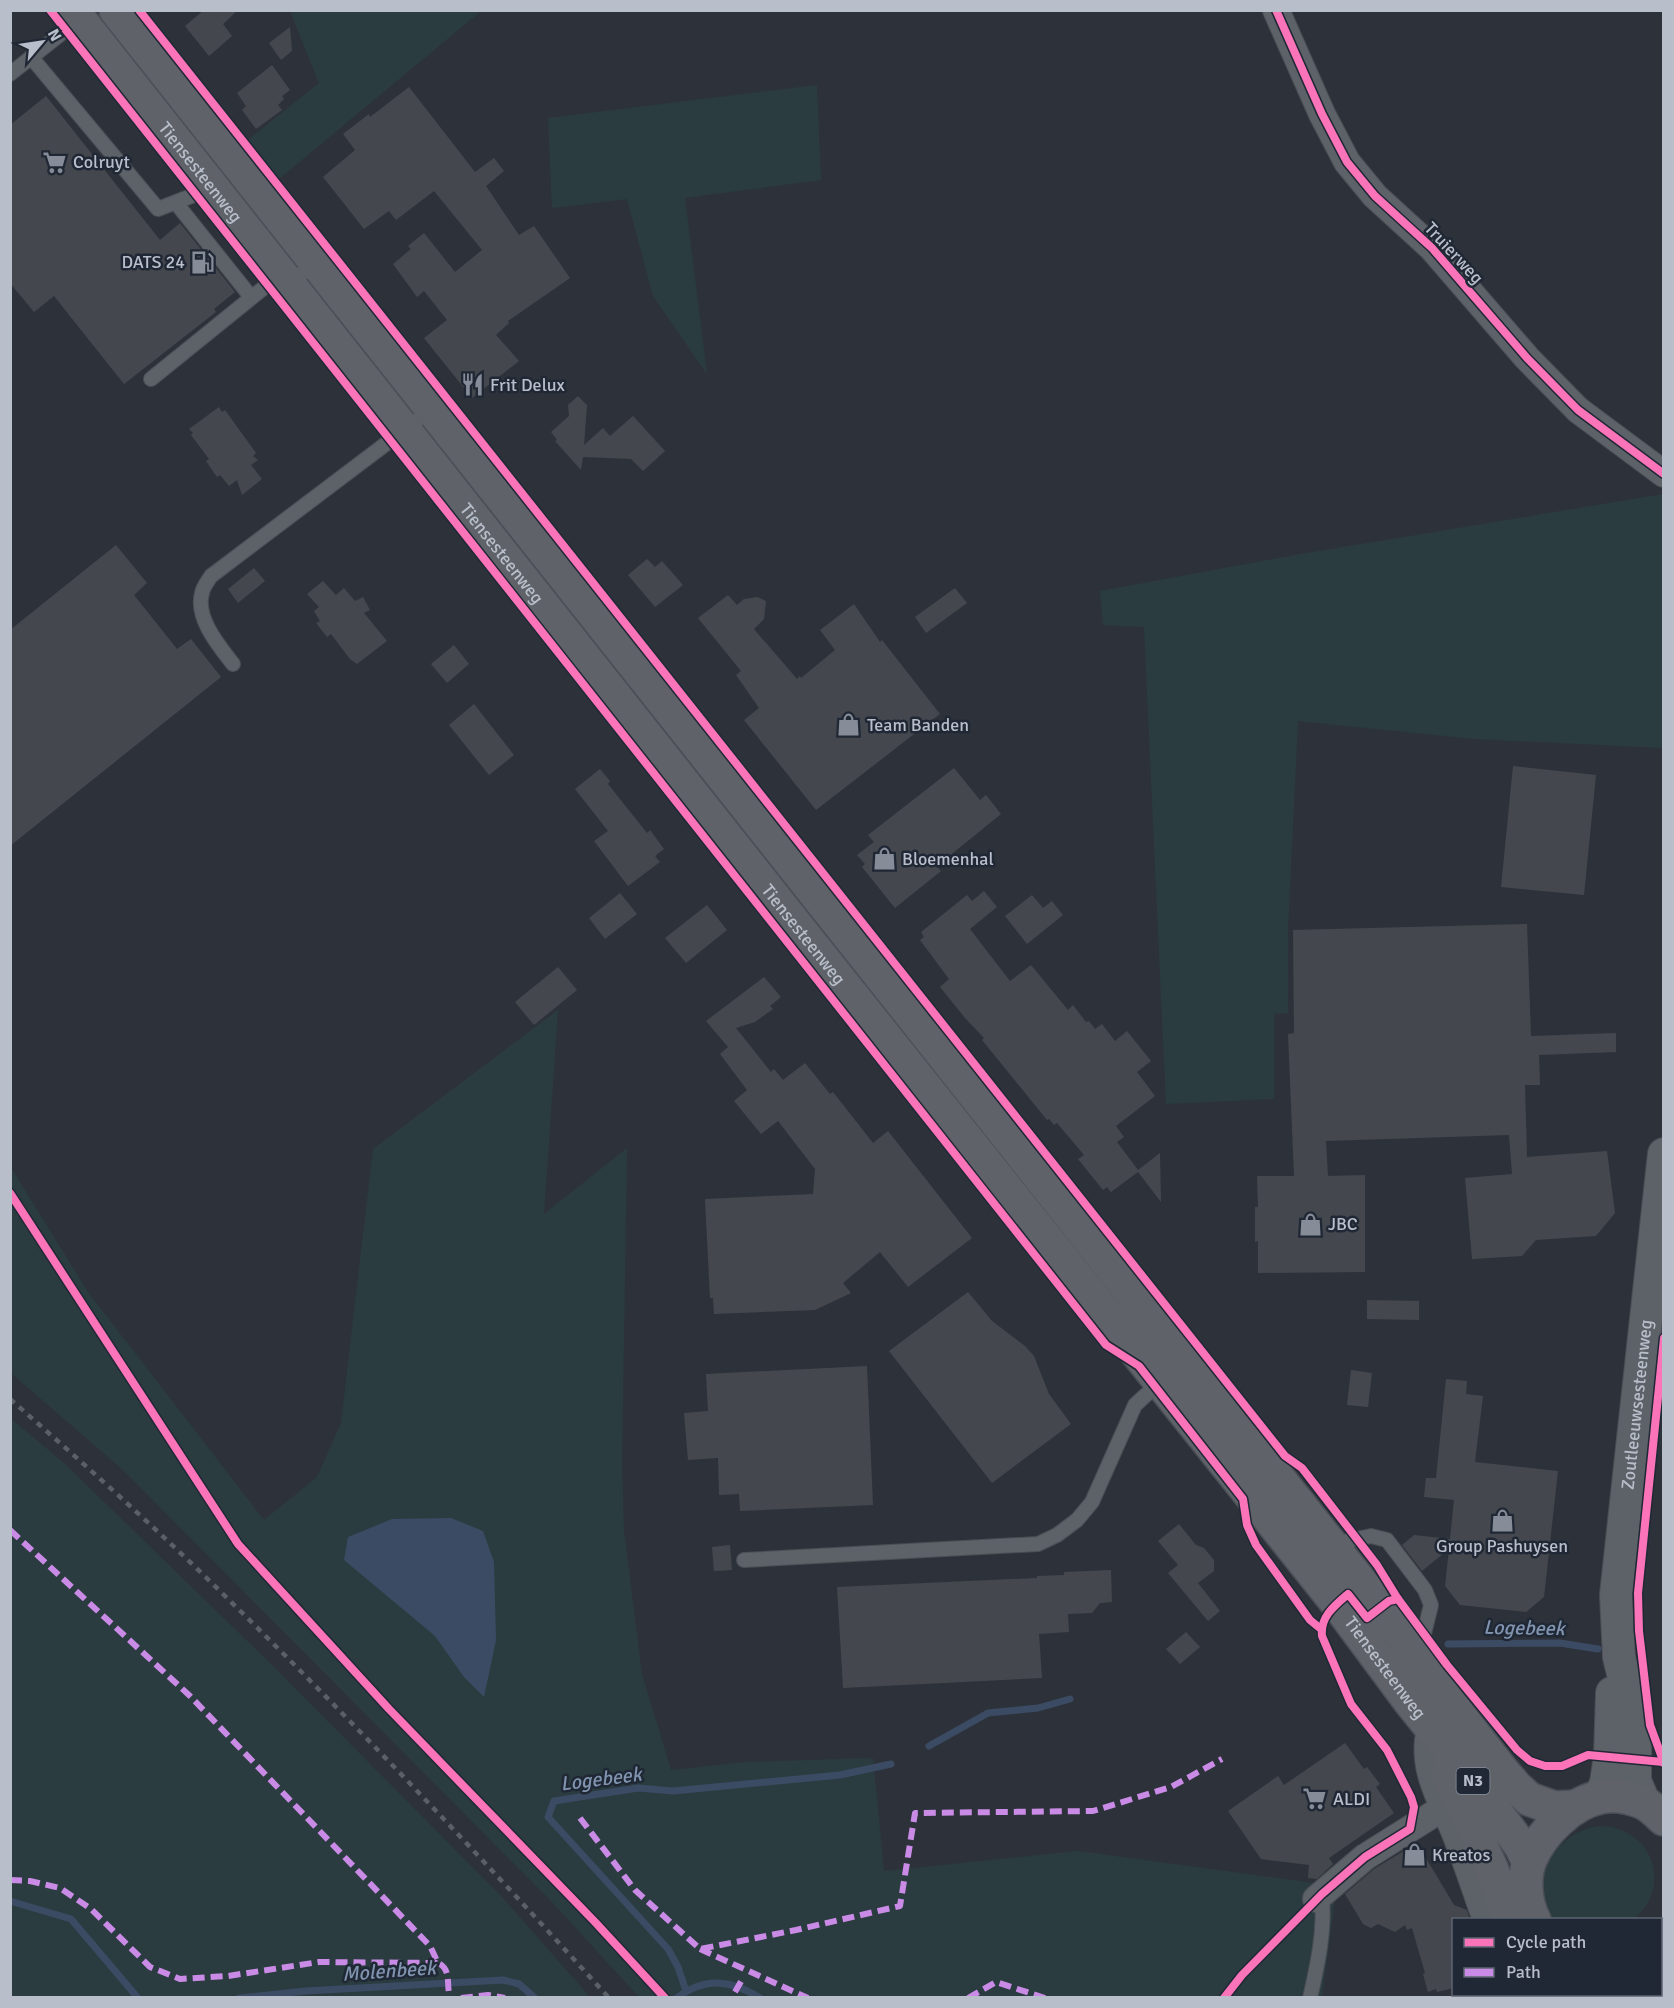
<svg xmlns="http://www.w3.org/2000/svg" width="1674" height="2008" viewBox="0 0 1674 2008" font-family="Signika,sans-serif">
<style>
.green{fill:#2a3c40}
.water{fill:#3c4b64}
.lines{fill:none;stroke-linecap:round;stroke-linejoin:round}
.stream{stroke:#3c4b64;stroke-width:7}
.building{fill:#44484e}
.service-casing{stroke:#4b4e54;stroke-width:16}
.minor-casing{stroke:#4b4e54;stroke-width:28}
.tertiary-casing{stroke:#4b4e54;stroke-width:34}
.secondary-casing{stroke:#4b4e54;stroke-width:36}
.primary-casing{stroke:#4b4f57;stroke-width:36}
.service{stroke:#5d6168;stroke-width:14}
.minor{stroke:#5d6168;stroke-width:26}
.tertiary{stroke:#5d6168;stroke-width:32}
.secondary{stroke:#5b5f66;stroke-width:33}
.primary{stroke:#5f6369;stroke-width:33}
.rail{stroke:#5b5f66;stroke-width:4.5;stroke-dasharray:6 6;stroke-linecap:butt}
.quiet{stroke:#ca8be6;stroke-width:6;stroke-dasharray:12 6;stroke-linecap:butt}
.cycleway-casing{stroke:#202835;stroke-width:11}
.cycleway{stroke:#fb73b8;stroke-width:8}
.labels{text-anchor:middle;dominant-baseline:central;stroke-width:5;stroke-linejoin:round;paint-order:stroke}
.shield{fill:#202835;stroke:#8a919d;stroke-width:1.5}
.shield-label{font-size:16px;font-weight:bold;fill:#b8beca}
.poi-label{font-size:18px;fill:#b8beca;stroke:#202835;text-anchor:start}
.street-label{font-size:18px;fill:#b8beca;stroke:#202835}
.water-label{font-size:20px;font-style:italic;fill:#8094b0;stroke:#202835}
</style>
<rect width="100%" height="100%" fill="#2d323a"/>
<g class="green">
<path d="M 290,11 L 481,11 L 279,179 L 248,140 L 319,83 Z"/>
<path d="M 817,85 L 821,180 L 685,198 L 707,374 L 653,296 L 627,199 L 552,208 L 548,118 Z"/>
<path d="M 1663,494 L 1663,748 L 1475,739 L 1298,721 L 1288,929 L 1288,1013 L 1274,1014 L 1274,1099 L 1166,1104 L 1144,627 L 1103,625 L 1100,591 L 1295,555 Z"/>
<path d="M 558,1010 L 544,1214 L 627,1148 L 622,1463 L 624,1530 L 642,1674 L 671,1770 L 746,1762 L 873,1758 L 884,1871 L 1078,1851 L 1321,1884 L 1335,1899 L 1322,1997 L 639,1997 L 552,1902 L 123,1470 L 11,1373 L 10,1166 L 88,1292 L 264,1520 L 317,1477 L 341,1423 L 373,1149 Z"/>
<path d="M 10,1418 L 64,1463 L 273,1666 L 503,1898 L 590,1997 L 11,1997 Z"/>
<path d="M 1599,1826 C 1651,1826 1674,1885 1634,1919 L 1552,1920 C 1526,1880 1556,1832 1599,1826 Z"/>
</g>
<path class="water" d="M 451,1518 L 483,1531 L 494,1562 L 496,1640 L 484,1697 L 464,1677 L 435,1636 L 344,1560 L 348,1537 L 392,1519 Z"/>
<g class="lines">
<g class="stream">
<path d="M 1448,1644 L 1560,1643 L 1598,1649"/>
<path d="M 929,1746 L 988,1713 L 1038,1708 L 1070,1699"/>
<path d="M 10,1901 L 71,1919 L 138,1998"/>
<path d="M 686,1991 L 678,1967 L 668,1949 L 548,1817 L 554,1801 L 638,1788 L 673,1791 L 840,1775 L 891,1764"/>
<path d="M 239,1998 L 306,1991 L 503,1980 L 519,1984 L 535,1998"/>
<path d="M 677,1998 C 705,1976 731,1980 760,1998"/>
</g>
</g>
<g class="building">
<path d="M 204,10 L 238,10 L 223,24 L 232,36 L 209,56 L 185,26 Z"/>
<path d="M 290,27 L 292,51 L 281,60 L 269,43 Z"/>
<path d="M 272,65 L 290,90 L 282,96 L 284,99 L 278,105 L 282,110 L 256,129 L 242,110 L 246,106 L 237,93 Z"/>
<path d="M 409,87 L 475,172 L 494,158 L 504,171 L 486,186 L 519,235 L 534,226 L 570,278 L 508,321 L 509,323 L 496,335 L 519,361 L 472,398 L 424,338 L 447,320 L 424,291 L 417,297 L 393,264 L 411,249 L 408,246 L 424,233 L 455,272 L 482,250 L 434,191 L 396,220 L 389,211 L 364,229 L 323,177 L 355,150 L 343,134 L 369,114 L 370,117 Z"/>
<path d="M 46,96 L 160,240 L 180,223 L 235,292 L 214,309 L 216,312 L 124,384 L 54,296 L 34,312 L 10,283 L 10,125 Z"/>
<path d="M 578,396 L 587,405 L 584,445 L 603,428 L 610,436 L 633,416 L 665,451 L 643,471 L 631,459 L 583,457 L 581,470 L 555,441 L 557,440 L 551,432 L 569,416 L 568,405 Z"/>
<path d="M 219,407 L 222,412 L 225,410 L 256,453 L 253,456 L 258,460 L 251,465 L 262,479 L 242,495 L 237,480 L 229,486 L 220,475 L 217,477 L 206,461 L 209,459 L 191,435 L 193,433 L 189,429 Z"/>
<path d="M 116,545 L 147,583 L 134,595 L 177,649 L 191,639 L 221,677 L 10,846 L 10,630 Z"/>
<path d="M 647,559 L 655,567 L 662,561 L 683,585 L 655,607 L 628,575 Z"/>
<path d="M 254,568 L 265,581 L 238,603 L 228,589 Z"/>
<path d="M 323,581 L 336,595 L 344,588 L 355,601 L 363,597 L 370,610 L 364,613 L 387,641 L 357,664 L 350,659 L 331,634 L 327,637 L 316,623 L 320,621 L 314,611 L 319,607 L 307,594 Z"/>
<path d="M 955,588 L 967,603 L 926,633 L 915,617 Z"/>
<path d="M 728,595 L 737,605 L 744,599 L 757,597 L 766,601 L 764,619 L 754,629 L 797,679 L 800,676 L 801,678 L 835,650 L 820,630 L 854,604 L 880,642 L 882,640 L 940,714 L 816,810 L 744,720 L 759,708 L 736,675 L 741,671 L 698,618 Z"/>
<path d="M 454,645 L 469,664 L 447,683 L 431,664 Z"/>
<path d="M 474,704 L 514,755 L 489,775 L 449,725 Z"/>
<path d="M 1513,766 L 1596,775 L 1584,895 L 1501,887 Z"/>
<path d="M 954,768 L 980,800 L 986,795 L 1001,814 L 937,866 L 941,871 L 895,908 L 862,867 L 865,864 L 857,855 L 874,842 L 868,835 Z"/>
<path d="M 600,769 L 610,781 L 608,784 L 647,833 L 650,830 L 664,849 L 655,856 L 660,862 L 628,886 L 594,841 L 608,831 L 575,789 Z"/>
<path d="M 984,891 L 997,907 L 970,929 L 1010,981 L 1031,965 L 1068,1010 L 1073,1005 L 1086,1022 L 1089,1021 L 1095,1029 L 1102,1024 L 1115,1041 L 1127,1031 L 1151,1061 L 1137,1072 L 1155,1096 L 1116,1126 L 1124,1137 L 1117,1142 L 1138,1170 L 1160,1153 L 1161,1202 L 1138,1172 L 1111,1192 L 1107,1187 L 1103,1190 L 1078,1159 L 1084,1155 L 1057,1123 L 1054,1125 L 1049,1119 L 1047,1120 L 982,1040 L 984,1038 L 965,1018 L 940,987 L 949,979 L 920,940 L 924,937 L 921,932 L 967,895 L 972,901 Z"/>
<path d="M 620,893 L 637,914 L 605,939 L 589,918 Z"/>
<path d="M 1032,895 L 1043,908 L 1052,901 L 1063,915 L 1027,944 L 1005,916 Z"/>
<path d="M 707,905 L 727,930 L 686,963 L 665,938 Z"/>
<path d="M 1527,924 L 1531,1036 L 1616,1033 L 1616,1052 L 1539,1055 L 1540,1085 L 1525,1085 L 1527,1157 L 1607,1151 L 1615,1213 L 1596,1236 L 1536,1240 L 1522,1256 L 1472,1259 L 1465,1178 L 1512,1174 L 1509,1135 L 1326,1141 L 1328,1176 L 1365,1175 L 1365,1272 L 1258,1273 L 1258,1241 L 1255,1242 L 1255,1207 L 1258,1207 L 1257,1176 L 1294,1176 L 1288,1034 L 1294,1033 L 1293,930 Z"/>
<path d="M 558,967 L 577,990 L 534,1025 L 515,1002 Z"/>
<path d="M 764,977 L 781,997 L 770,1006 L 773,1009 L 755,1022 L 736,1028 L 771,1072 L 774,1069 L 783,1080 L 805,1063 L 830,1094 L 833,1092 L 873,1143 L 888,1131 L 972,1238 L 908,1287 L 880,1252 L 843,1283 L 851,1293 L 815,1310 L 714,1314 L 713,1298 L 710,1298 L 705,1199 L 813,1194 L 815,1169 L 778,1121 L 761,1134 L 734,1101 L 747,1090 L 720,1054 L 728,1047 L 706,1021 Z"/>
<path d="M 968,1292 L 992,1321 L 1025,1346 L 1034,1356 L 1049,1394 L 1071,1424 L 992,1483 L 889,1351 Z"/>
<path d="M 1367,1300 L 1419,1301 L 1419,1320 L 1367,1319 Z"/>
<path d="M 867,1366 L 873,1505 L 740,1511 L 739,1494 L 719,1495 L 718,1458 L 688,1460 L 684,1413 L 708,1411 L 706,1374 Z"/>
<path d="M 1351,1370 L 1372,1373 L 1368,1407 L 1347,1405 Z"/>
<path d="M 1446,1379 L 1467,1381 L 1466,1394 L 1483,1396 L 1475,1462 L 1558,1471 L 1544,1597 L 1526,1612 L 1460,1605 L 1445,1586 L 1449,1549 L 1422,1571 L 1402,1545 L 1414,1535 L 1450,1539 L 1454,1500 L 1424,1497 L 1426,1478 L 1436,1478 Z"/>
<path d="M 1179,1524 L 1196,1545 L 1204,1548 L 1214,1560 L 1214,1571 L 1198,1583 L 1220,1611 L 1208,1621 L 1168,1573 L 1178,1565 L 1158,1541 Z"/>
<path d="M 730,1545 L 732,1570 L 714,1571 L 712,1547 Z"/>
<path d="M 1111,1570 L 1112,1602 L 1100,1603 L 1092,1613 L 1068,1614 L 1069,1632 L 1039,1634 L 1042,1678 L 843,1688 L 837,1587 L 1037,1578 L 1037,1576 L 1064,1575 L 1064,1572 Z"/>
<path d="M 1186,1632 L 1200,1647 L 1180,1664 L 1166,1649 Z"/>
<path d="M 1345,1743 L 1364,1769 L 1367,1767 L 1380,1784 L 1376,1787 L 1394,1813 L 1329,1858 L 1333,1864 L 1317,1879 L 1308,1878 L 1309,1865 L 1261,1859 L 1228,1811 L 1278,1776 L 1284,1785 Z"/>
<path d="M 1417,1843 L 1454,1905 L 1467,1910 L 1470,1920 L 1454,1920 L 1454,1988 L 1437,1992 L 1436,1989 L 1428,1992 L 1423,1974 L 1425,1973 L 1412,1928 L 1407,1930 L 1405,1925 L 1395,1932 L 1378,1924 L 1371,1928 L 1363,1924 L 1345,1894 L 1374,1869 Z"/>
</g>
<g class="lines">
<defs>
<g id="service">
<path d="M 31,57 L 158,209 L 212,188"/>
<path d="M 10,74 L 81,18"/>
<path d="M 176,203 L 251,297"/>
<path d="M 151,379 L 266,286 L 289,284 L 316,262"/>
<path d="M 233,664 C 219,646 195,618 202,593 C 203,587 208,581 211,576 L 432,409"/>
<path d="M 1333,1544 L 1371,1536 L 1387,1540 L 1425,1590 L 1431,1605 L 1419,1654"/>
<path d="M 744,1560 L 1038,1544 L 1057,1535 L 1077,1520 L 1092,1502 L 1135,1405 L 1161,1381"/>
<path d="M 1310,1998 C 1318,1963 1325,1930 1322,1894"/>
</g>
<g id="minor">
<path d="M 1276,10 L 1322,114 L 1347,162 L 1375,196 L 1432,248 L 1527,358 L 1578,410 L 1664,474"/>
<path d="M 1428,1740 C 1424,1776 1444,1805 1456,1836 C 1467,1864 1476,1892 1486,1920"/>
<path d="M 1316,1899 L 1365,1857 L 1443,1808"/>
<path d="M 1512,1994 L 1513,1998"/>
</g>
<g id="tertiary">
<path d="M 1600,1797 L 1606,1783 L 1610,1756 L 1612,1693"/>
<path id="s1" d="M 1644,1802 L 1635,1781 L 1635,1748 L 1629,1698 L 1619,1657 L 1616,1595 L 1664,1154"/>
</g>
<path id="secondary" d="M 1660,1965 L 1664,1967"/>
<g id="primary">
<path id="s2" d="M 72,10 L 803,934 L 1337,1603 L 1412,1704 L 1451,1752 L 1521,1846 L 1529,1862"/>
<path d="M 116,10 L 1381,1608 L 1404,1638 L 1418,1662 L 1503,1772 L 1516,1787 L 1529,1799 L 1554,1808 L 1576,1807"/>
<path d="M 1447,1772 L 1492,1870 L 1510,1920"/>
<path d="M 1534,1920 C 1525,1903 1523,1877 1530,1860 C 1541,1833 1572,1802 1601,1797 C 1614,1794 1629,1797 1642,1802 C 1650,1805 1657,1813 1664,1819"/>
<path d="M 1660,1941 L 1664,1938"/>
<path d="M 1537,1994 L 1538,1998"/>
<path d="M 1563,1994 L 1564,1998"/>
<path d="M 1595,1998 L 1595,1994"/>
</g>
</defs>
<use href="#service" class="service-casing"/>
<use href="#minor" class="minor-casing"/>
<use href="#tertiary" class="tertiary-casing"/>
<use href="#secondary" class="secondary-casing"/>
<use href="#primary" class="primary-casing"/>
<use href="#service" class="service"/>
<use href="#minor" class="minor"/>
<use href="#tertiary" class="tertiary"/>
<use href="#secondary" class="secondary"/>
<use href="#primary" class="primary"/>
<path class="rail" d="M 10,1399 C 83,1463 155,1527 224,1595 C 357,1725 484,1860 609,1998"/>
<g class="quiet">
<path d="M 10,1530 L 190,1696 L 430,1946 L 438,1963 C 452,1969 446,1986 450,1998"/>
<path d="M 580,1818 L 635,1890 L 700,1949 L 796,1930 L 900,1906 L 915,1813 L 1093,1811 L 1171,1787 L 1222,1759"/>
<path d="M 10,1880 L 30,1881 L 60,1888 L 91,1909 L 150,1967 L 180,1979 L 228,1976 L 319,1962 L 438,1963"/>
<path d="M 700,1949 L 808,1998"/>
<path d="M 735,1992 L 743,1978"/>
<path d="M 461,1998 L 488,1995 L 505,1998"/>
<path d="M 968,1998 L 996,1982 L 1045,1998"/>
</g>
<defs>
<g id="cycleway">
<path d="M 50,10 C 399,457 755,899 1106,1345 L 1139,1366 L 1243,1499 L 1247,1525 L 1256,1545 L 1310,1620 L 1321,1629"/>
<path d="M 139,10 L 1285,1456 L 1302,1468 L 1377,1565 L 1398,1599 L 1447,1665 L 1517,1750 L 1530,1761 L 1545,1766 L 1562,1766 L 1588,1755 L 1663,1762"/>
<path d="M 1276,10 L 1322,114 L 1347,162 L 1375,196 L 1432,248 L 1527,358 L 1578,410 L 1664,474"/>
<path d="M 10,1193 L 238,1544 L 389,1709 L 595,1922 L 665,1998"/>
<path d="M 1664,1338 L 1638,1593 L 1639,1631 L 1650,1725 L 1664,1763"/>
<path d="M 1224,1998 L 1242,1975 L 1322,1894 L 1365,1857 L 1410,1829 L 1414,1807 L 1411,1797 L 1387,1750 L 1351,1704 L 1322,1636 C 1320,1617 1334,1606 1348,1594 L 1367,1618 L 1389,1601 L 1398,1599"/>
</g>
</defs>
<use href="#cycleway" class="cycleway-casing"/>
<use href="#cycleway" class="cycleway"/>
</g>
<defs>
<symbol id="supermarket-bare" viewBox="-9 -9 18 18"><path d="M-6-5.5h2.5l.6 2H6L4.5 2H-2.5L-4.4-4H-6ZM-1.5 3.2a1.3 1.3 0 1 0 .1 0ZM3 3.2a1.3 1.3 0 1 0 .1 0Z" fill="#878d98" stroke="#202835" stroke-width="2.5" paint-order="stroke"/></symbol>
<symbol id="fuel-bare" viewBox="-9 -9 18 18"><path d="M-5.5-6h7V0h2V4h1.3V-2.5L3-4.5l.8-.8L6-3V5H2.5V1h-1V6h-7ZM-4.2-4.7v3.2H.2V-4.7Z" fill="#878d98" stroke="#202835" stroke-width="2.5" paint-order="stroke"/></symbol>
<symbol id="restaurant-bare" viewBox="-9 -9 18 18"><path d="M-5-6h1v4h1v-4h1v4h1v-4h1v5L-1.5 .5V6h-2V.5L-5-1ZM5-6V6H3V1.5H1.5Q1.5-4 5-6Z" fill="#878d98" stroke="#202835" stroke-width="2.5" paint-order="stroke"/></symbol>
<symbol id="shop-bare" viewBox="-9 -9 18 18"><path d="M-5-2.5h2.3a2.7 3.5 0 0 1 5.4 0H5L5.5 6h-11ZM-1.5-2.5h3a1.5 2.3 0 0 0-3 0Z" fill="#878d98" stroke="#202835" stroke-width="2.5" paint-order="stroke"/></symbol>
</defs>
<g fill-rule="evenodd">
<use href="#supermarket-bare" x="38" y="146" width="33" height="33"/>
<use href="#fuel-bare" x="186" y="246" width="33" height="33"/>
<use href="#restaurant-bare" x="456" y="368" width="33" height="33"/>
<use href="#shop-bare" x="832" y="708" width="33" height="33"/>
<use href="#shop-bare" x="868" y="842" width="33" height="33"/>
<use href="#shop-bare" x="1294" y="1208" width="33" height="33"/>
<use href="#shop-bare" x="1486" y="1504" width="33" height="33"/>
<use href="#supermarket-bare" x="1298" y="1782" width="33" height="33"/>
<use href="#shop-bare" x="1398" y="1838" width="33" height="33"/>
</g>
<g class="labels">
<rect class="shield" x="1456.5" y="1768" width="33" height="26" rx="4.5"/>
<g class="shield-label">
<text x="1473" y="1781">N3</text>
</g>
<g class="poi-label">
<text x="73" y="162">Colruyt</text>
<text x="185" y="262" text-anchor="end">DATS 24</text>
<text x="490" y="385">Frit Delux</text>
<text x="867" y="725">Team Banden</text>
<text x="902" y="859">Bloemenhal</text>
<text x="1328" y="1224">JBC</text>
<text x="1502" y="1546" text-anchor="middle">Group Pashuysen</text>
<text x="1333" y="1799">ALDI</text>
<text x="1432" y="1855">Kreatos</text>
</g>
<g class="street-label">
<text stroke="none"><textPath href="#s2" startOffset="207">Tiensesteenweg</textPath></text>
<text transform="translate(1454 253) rotate(47)">Truierweg</text>
<text stroke="none"><textPath href="#s2" startOffset="693">Tiensesteenweg</textPath></text>
<text stroke="none"><textPath href="#s2" startOffset="1179">Tiensesteenweg</textPath></text>
<text stroke="none"><textPath href="#s1" startOffset="402">Zoutleeuwsesteenweg</textPath></text>
<text stroke="none"><textPath href="#s2" startOffset="2115">Tiensesteenweg</textPath></text>
</g>
<g class="water-label">
<text transform="translate(1524 1628) rotate(1)">Logebeek</text>
<text transform="translate(601 1779) rotate(-7)">Logebeek</text>
<text transform="translate(389 1971) rotate(-4)">Molenbeek</text>
</g>
</g>
<rect width="1674" height="2008" fill="none" stroke="#b8beca" stroke-width="24"/>
<rect x="1452" y="1918" width="210" height="78" fill="#202835" stroke="#5d6471" stroke-width="1.5"/>
<rect x="1464" y="1938" width="30" height="9" fill="#fb73b8" stroke="#5d6471" stroke-width="1.5"/>
<text x="1506" y="1948" font-size="18" fill="#b8beca">Cycle path</text>
<rect x="1464" y="1968" width="30" height="9" fill="#ca8be6" stroke="#5d6471" stroke-width="1.5"/>
<text x="1506" y="1978" font-size="18" fill="#b8beca">Path</text>
<g transform="translate(42 42) rotate(61)" stroke="#202835" stroke-width="4.5" paint-order="stroke">
<path d="M0-4.5L10 22L0 15L-10 22Z" fill="#b8beca"/>
<text y="-9" font-size="16" font-weight="bold" text-anchor="middle" fill="#b8beca">N</text>
</g>
</svg>
